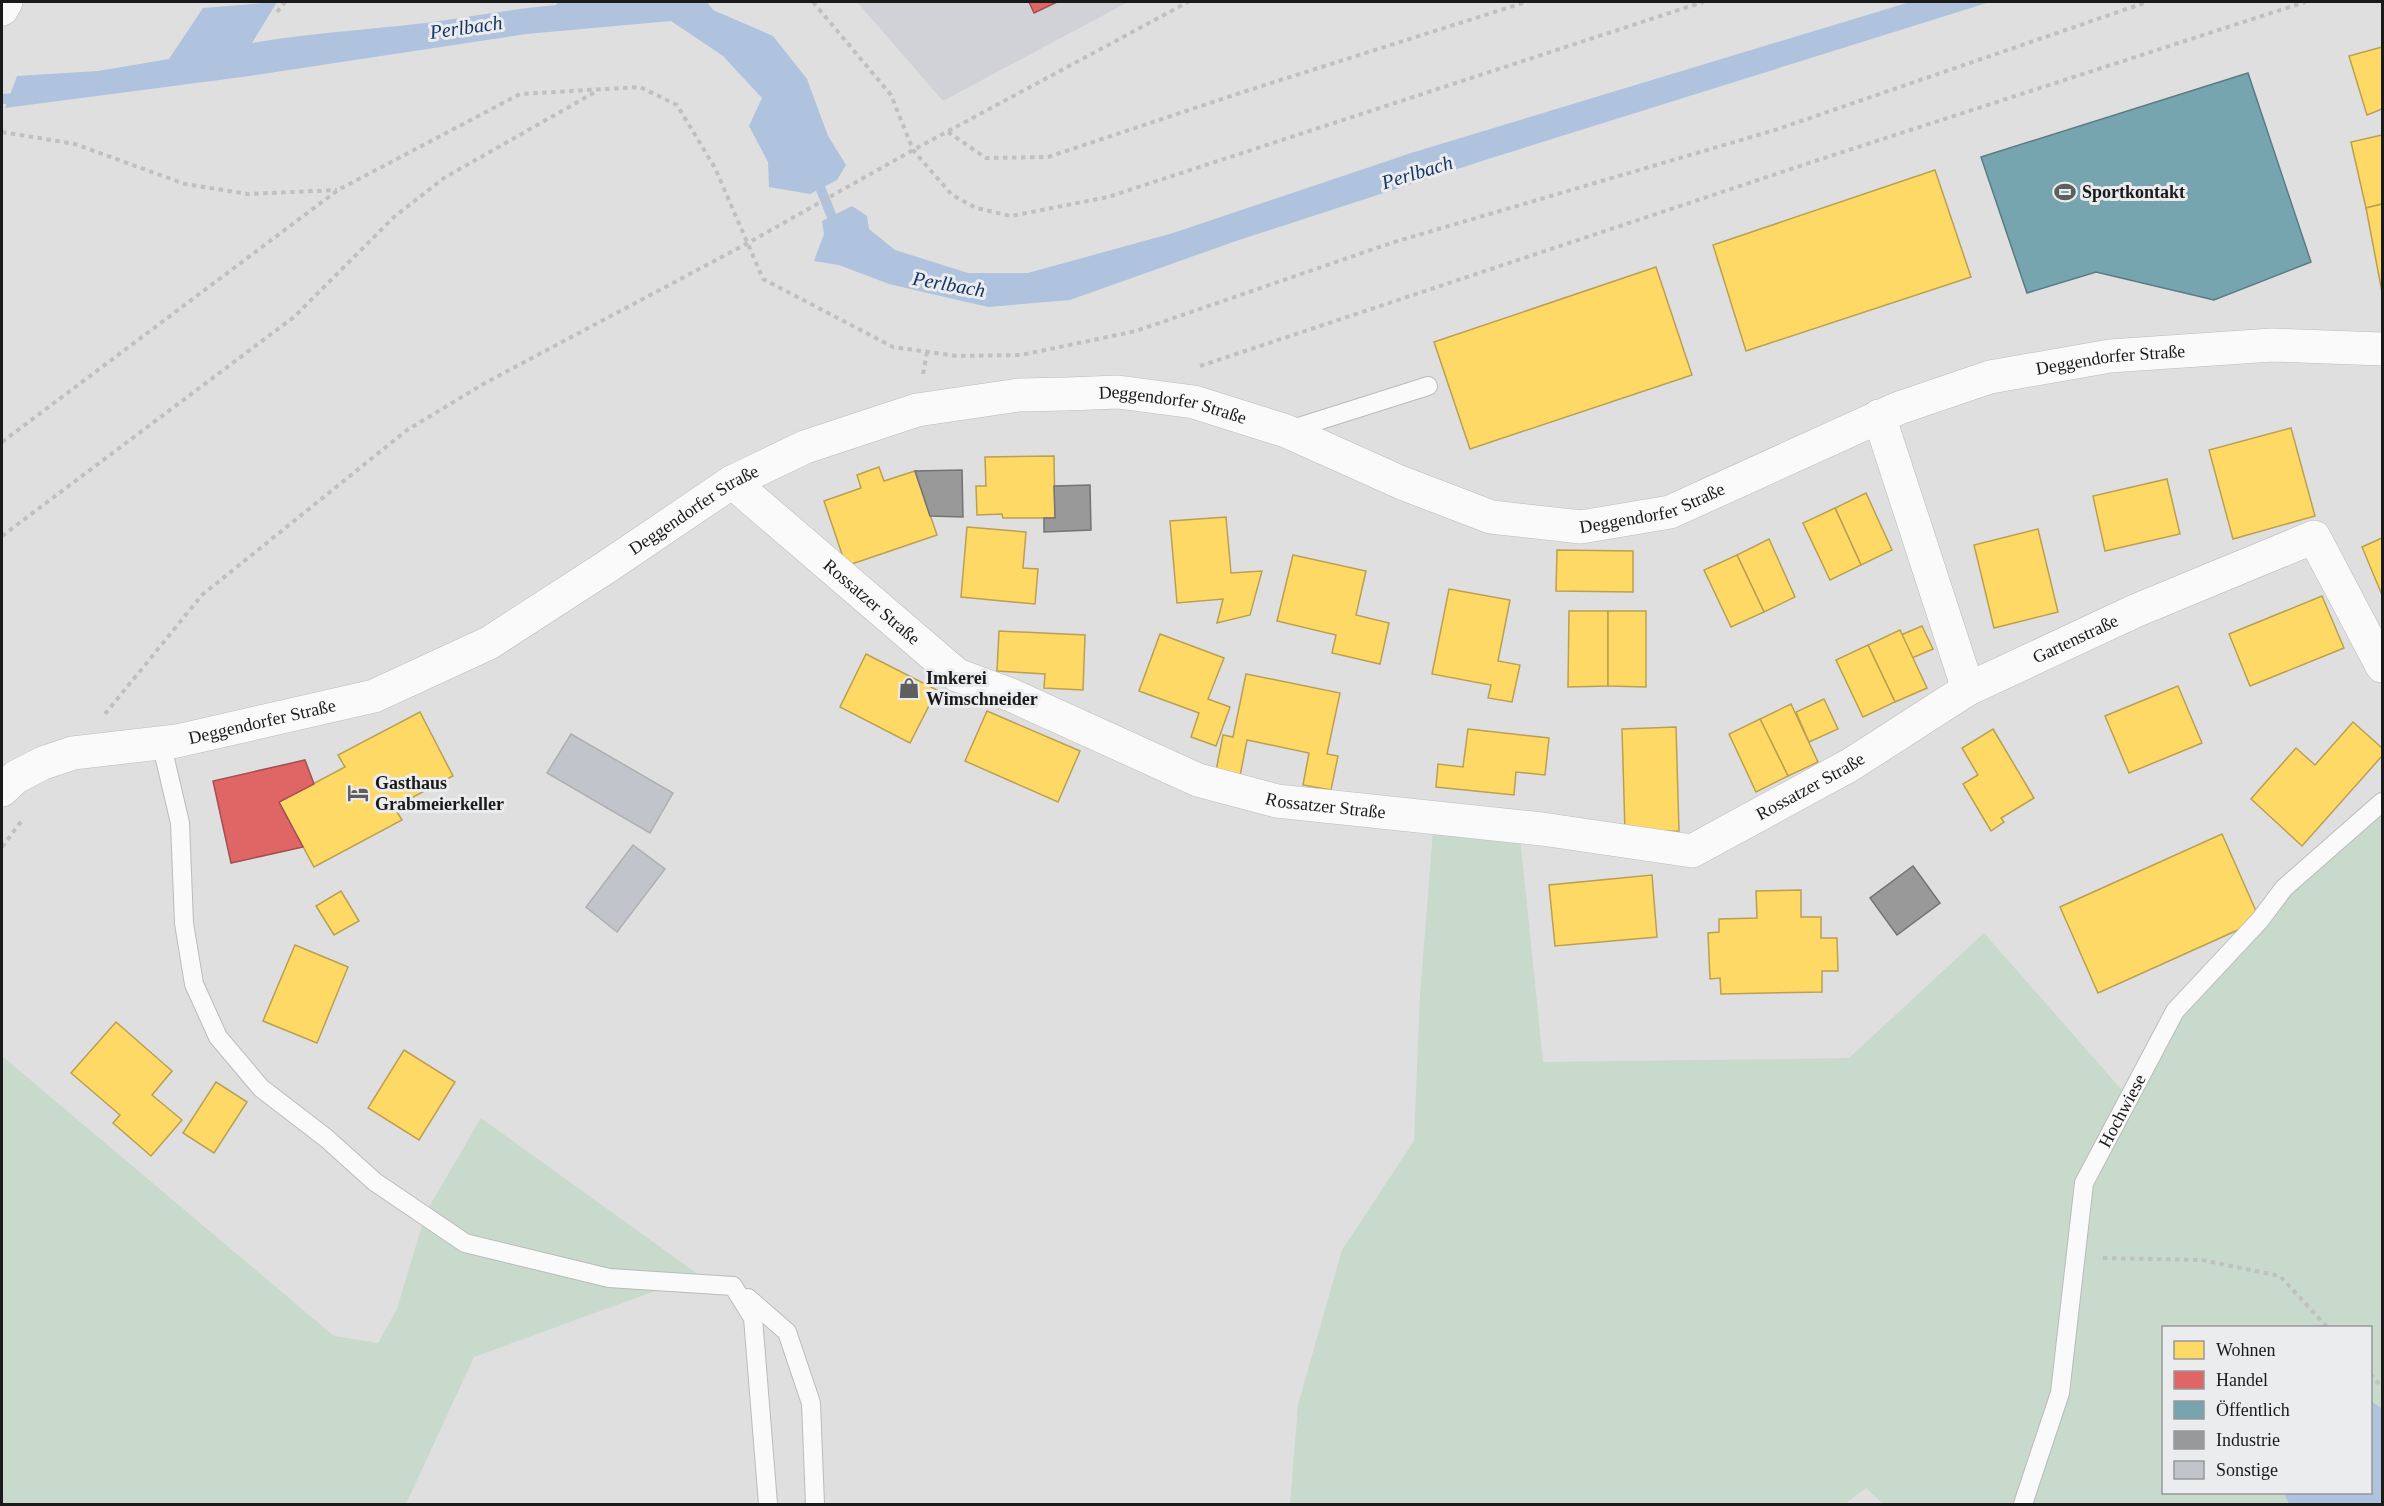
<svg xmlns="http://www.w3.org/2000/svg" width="2384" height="1506" viewBox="0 0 2384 1506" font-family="'Times New Roman',serif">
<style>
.built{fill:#d0d2d7}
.green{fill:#c7dacc;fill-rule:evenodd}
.water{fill:#afc2de}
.homes{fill:#ffd966;stroke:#baa050;stroke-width:1.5}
.shops{fill:#e06666;stroke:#a54f50;stroke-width:1.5}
.public{fill:#76a5af;stroke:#5a7b83;stroke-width:1.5}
.industry{fill:#999;stroke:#737373;stroke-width:1.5}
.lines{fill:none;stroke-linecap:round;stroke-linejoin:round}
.stream{stroke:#afc2de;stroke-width:10}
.building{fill:#c2c4cc;stroke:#afafb0;stroke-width:1.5}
.lane-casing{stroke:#bbb;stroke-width:20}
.street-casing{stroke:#bbb;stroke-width:34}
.secondary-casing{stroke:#bbb;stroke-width:34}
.path{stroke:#c0c0c1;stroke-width:4;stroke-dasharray:4.5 4.5;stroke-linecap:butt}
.lane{stroke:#fafafa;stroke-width:18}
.street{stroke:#fafafa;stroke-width:33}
.secondary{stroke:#fafafa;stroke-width:33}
.labels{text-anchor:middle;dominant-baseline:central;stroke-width:6;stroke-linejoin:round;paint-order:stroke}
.poi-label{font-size:18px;font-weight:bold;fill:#1a1a1b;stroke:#ebecee;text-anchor:start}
.street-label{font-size:18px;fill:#1a1a1b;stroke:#ebecee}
.water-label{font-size:20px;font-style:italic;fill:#133464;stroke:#ebecee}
</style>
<rect width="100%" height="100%" fill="#dfdfe0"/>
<path class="built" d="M 857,2 L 1128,2 L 943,101 Z"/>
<g class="green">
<path d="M 2382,801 L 2382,1504 L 1883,1504 L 1866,1488 L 1845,1504 L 1290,1504 L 1298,1405 L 1342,1250 L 1414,1141 L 1420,996 L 1434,818 L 1519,827 L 1543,1062 L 1849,1058 L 1984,933 L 2128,1097 L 2174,1015 L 2280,890 ZM 2164,1328 L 2370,1328 L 2370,1492 L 2164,1492 Z"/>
<path d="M 2,1056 L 334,1336 L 378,1343 L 397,1309 L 426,1212 L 481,1118 L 699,1275 L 474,1357 L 406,1504 L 2,1504 Z"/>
</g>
<g class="water">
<path d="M 277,2 L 252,43 C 309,33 367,30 425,23 C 469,17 512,9 556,5 L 558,2 L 707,2 L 713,10 L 773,36 L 807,79 L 828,136 L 846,165 L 837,180 L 810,194 L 769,187 L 768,162 L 749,126 L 762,98 L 723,56 L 671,21 L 526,34 L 242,77 L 5,108 L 17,76 L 98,71 L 169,59 L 203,8 Z"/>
<path d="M 1910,2 L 1990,2 L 1485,160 L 1236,241 L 1070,300 L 988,307 L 889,284 L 839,265 L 814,261 L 824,234 L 822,221 L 852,206 L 867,216 L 869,229 L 895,250 L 968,273 L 1028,273 L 1173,233 L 1411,153 Z"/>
<path d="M 2371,1401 L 2382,1409 L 2382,1504 L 2289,1504 L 2284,1493 L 2370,1492 Z"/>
</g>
<g class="homes">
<path d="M 2382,47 L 2382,109 L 2367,115 L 2349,56 Z"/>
<path d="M 2382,135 L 2382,204 L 2366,208 L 2351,142 Z"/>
<path d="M 1935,170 L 1971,277 L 1746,351 L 1713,245 Z"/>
<path d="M 2382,204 L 2382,292 L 2366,208 Z"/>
<path d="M 1656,267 L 1692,375 L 1470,449 L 1434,342 Z"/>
<path d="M 2291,428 L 2315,516 L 2233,539 L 2209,450 Z"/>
<path d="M 1054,456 L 1055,518 L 1003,518 L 1002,514 L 977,515 L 976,486 L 986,486 L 985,457 Z"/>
<path d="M 879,467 L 884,481 L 915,471 L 937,535 L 846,566 L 824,501 L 861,488 L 857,475 Z"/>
<path d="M 2167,479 L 2180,534 L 2105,551 L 2093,496 Z"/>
<path d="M 1866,493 L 1892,550 L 1861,565 L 1835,508 Z"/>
<path d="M 1835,508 L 1861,565 L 1830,580 L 1803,523 Z"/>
<path d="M 1226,517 L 1231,573 L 1262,571 L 1250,615 L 1217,623 L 1223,599 L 1177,603 L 1170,521 Z"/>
<path d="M 967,527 L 1026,532 L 1023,568 L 1038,569 L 1035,604 L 961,597 Z"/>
<path d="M 2038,529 L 2058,612 L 1994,628 L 1974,545 Z"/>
<path d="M 2382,538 L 2382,595 L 2362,547 Z"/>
<path d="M 1769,539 L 1795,597 L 1764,612 L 1737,555 Z"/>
<path d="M 1557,550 L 1633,551 L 1633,592 L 1556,591 Z"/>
<path d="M 1293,555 L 1366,571 L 1356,615 L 1389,623 L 1380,664 L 1332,653 L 1336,635 L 1277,621 Z"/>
<path d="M 1737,555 L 1764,612 L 1731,627 L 1704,570 Z"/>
<path d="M 1449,589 L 1510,600 L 1498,661 L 1520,665 L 1512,702 L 1488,698 L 1491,685 L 1432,674 Z"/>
<path d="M 2322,596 L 2344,648 L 2250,686 L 2229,634 Z"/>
<path d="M 1569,611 L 1608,611 L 1608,686 L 1568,687 Z"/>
<path d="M 1608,611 L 1646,611 L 1646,687 L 1608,686 Z"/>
<path d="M 1922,626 L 1933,649 L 1912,658 L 1901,635 Z"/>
<path d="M 1900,630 L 1927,688 L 1895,702 L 1868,645 Z"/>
<path d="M 999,631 L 1085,635 L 1083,690 L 1044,688 L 1045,674 L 997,671 Z"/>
<path d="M 1160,634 L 1224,658 L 1208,699 L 1230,707 L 1216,746 L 1191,737 L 1199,713 L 1139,691 Z"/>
<path d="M 1868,645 L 1895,702 L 1863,717 L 1836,660 Z"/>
<path d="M 866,654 L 937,690 L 910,743 L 840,707 Z"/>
<path d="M 1246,674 L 1340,693 L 1327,754 L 1338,756 L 1331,790 L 1303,785 L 1309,753 L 1247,740 L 1240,776 L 1216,771 L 1223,735 L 1233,737 Z"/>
<path d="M 2178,686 L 2202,743 L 2129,773 L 2105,716 Z"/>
<path d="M 1824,699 L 1838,729 L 1809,742 L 1796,712 Z"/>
<path d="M 1791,704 L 1818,762 L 1788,776 L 1760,719 Z"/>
<path d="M 987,711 L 1080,751 L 1058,802 L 965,761 Z"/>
<path d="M 420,712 L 453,776 L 394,807 L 402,820 L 314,867 L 279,802 L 345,767 L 338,755 Z"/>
<path d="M 1760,719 L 1788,776 L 1756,792 L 1729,734 Z"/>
<path d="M 2353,722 L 2382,748 L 2382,756 L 2302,846 L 2251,799 L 2296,748 L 2315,765 Z"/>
<path d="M 1676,727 L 1679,831 L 1625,832 L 1622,729 Z"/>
<path d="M 1468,729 L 1549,738 L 1545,775 L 1516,772 L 1514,795 L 1436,787 L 1438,764 L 1463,767 Z"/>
<path d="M 1993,729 L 2034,798 L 2001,818 L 2004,822 L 1991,831 L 1963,784 L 1978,775 L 1962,748 Z"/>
<path d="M 2222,834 L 2260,920 L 2098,993 L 2060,907 Z"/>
<path d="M 1652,875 L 1657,937 L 1555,946 L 1549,885 Z"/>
<path d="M 1801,890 L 1801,917 L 1821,917 L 1821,938 L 1837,938 L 1838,971 L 1822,971 L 1822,992 L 1721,994 L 1720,978 L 1710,979 L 1708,933 L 1719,932 L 1719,919 L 1757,918 L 1756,891 Z"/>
<path d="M 341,891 L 359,921 L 334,935 L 316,906 Z"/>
<path d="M 295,945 L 348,967 L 317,1043 L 263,1021 Z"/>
<path d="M 116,1022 L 172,1071 L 152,1095 L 182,1120 L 151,1156 L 113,1123 L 120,1115 L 71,1073 Z"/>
<path d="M 404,1050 L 455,1082 L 419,1140 L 368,1108 Z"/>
<path d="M 216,1082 L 247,1102 L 214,1153 L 183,1133 Z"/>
</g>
<g class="shops">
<path d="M 1029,2 L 1057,2 L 1034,13 Z"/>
<path d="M 305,760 L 314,784 L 279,802 L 303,847 L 231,863 L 213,781 Z"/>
</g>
<path class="public" d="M 2248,73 L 2311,262 L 2214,300 L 2096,272 L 2027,293 L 1981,157 Z"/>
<g class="industry">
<path d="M 962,470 L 963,517 L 930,516 L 915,471 Z"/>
<path d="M 1090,485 L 1091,530 L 1044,532 L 1044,518 L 1055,518 L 1054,486 Z"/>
<path d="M 1913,866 L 1940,903 L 1897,935 L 1870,898 Z"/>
</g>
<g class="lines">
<g class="stream">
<path d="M 2,99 L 20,98"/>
<path d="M 816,177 L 832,217 L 841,227"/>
</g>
</g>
<g class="building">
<path d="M 571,734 L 673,793 L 650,833 L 547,773 Z"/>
<path d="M 633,845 L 665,869 L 617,932 L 586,907 Z"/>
</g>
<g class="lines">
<defs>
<g id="lane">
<path d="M 1286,431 L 1428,386"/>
<path d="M 161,742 L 180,823 L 184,923 L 194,984 L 218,1037 L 261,1088 L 326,1138 L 375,1182 L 465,1243 L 609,1278 L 733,1286 L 753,1318 L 768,1504"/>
<path d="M 748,1298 L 787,1332 L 811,1403 L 815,1504"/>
<path id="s1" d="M 2023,1504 L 2060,1393 L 2084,1183 L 2175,1011 L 2260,920 L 2284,888 L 2382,802"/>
</g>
<g id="street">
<path d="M 1879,416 L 1968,689"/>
<path id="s2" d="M 732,482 L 957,675 L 1011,695 L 1198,780 L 1277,801 L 1542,829 L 1692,851 L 1850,765 L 1968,689 L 2135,611 L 2314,537 L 2382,666"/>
<path id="s3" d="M 2,790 L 16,777 L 43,763 L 73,753 L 177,741 L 374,696 L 489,643 L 608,566 L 732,482 L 805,447 L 917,410 L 1019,395 L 1067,394 L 1118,392 L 1194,402 L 1286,431 L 1402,483 L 1491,517 L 1581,527 L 1670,512 L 1899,408 L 1990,377 L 2110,356 L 2272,345 L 2382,349"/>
</g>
<path id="secondary" d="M 2,9 L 6,2"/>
</defs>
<use href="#lane" class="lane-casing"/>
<use href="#street" class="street-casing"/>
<use href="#secondary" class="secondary-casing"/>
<g class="path">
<path d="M 813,2 L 891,95 L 913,150 L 952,195 L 976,208 L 1011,216 L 1108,197 L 1703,2"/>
<path d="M 277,12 L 285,2"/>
<path d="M 2,132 L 75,144 L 185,184 L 248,194 L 337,190"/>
<path d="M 948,132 L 986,158 L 1048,157 L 1246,91 L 1526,2"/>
<path d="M 1200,366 L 1818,160 L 2305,2"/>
<path d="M 923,374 L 927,352"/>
<path d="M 2,442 L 338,190 L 520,94 L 640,87 L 677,105 L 715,168 L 763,279 L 893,347 L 957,356 L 1021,355 L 1136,331 L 1391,243 L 1775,130 L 2147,2"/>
<path d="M 2,536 L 294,317 L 394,217 L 444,178 L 597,91"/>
<path d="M 105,714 L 202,595 L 407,430 L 485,383 L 748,243 L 913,150 L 1188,2"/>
<path d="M 2,847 L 23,819"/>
<path d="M 2103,1258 L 2202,1260 L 2280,1276 L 2328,1328"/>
<path d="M 2370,1374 L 2382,1387"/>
</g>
<use href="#lane" class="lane"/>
<use href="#street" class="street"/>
<use href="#secondary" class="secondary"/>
</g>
<defs>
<symbol id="stadium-bare" viewBox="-9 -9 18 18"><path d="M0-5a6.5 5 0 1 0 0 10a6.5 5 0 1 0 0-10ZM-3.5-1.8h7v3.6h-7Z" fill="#5f5f60" stroke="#ebecee" stroke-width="2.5" paint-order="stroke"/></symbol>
<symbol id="shop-bare" viewBox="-9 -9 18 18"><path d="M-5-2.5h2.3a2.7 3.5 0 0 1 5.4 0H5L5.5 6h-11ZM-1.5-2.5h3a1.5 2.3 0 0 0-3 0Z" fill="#5f5f60" stroke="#ebecee" stroke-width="2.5" paint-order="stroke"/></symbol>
<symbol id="hotel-bare" viewBox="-9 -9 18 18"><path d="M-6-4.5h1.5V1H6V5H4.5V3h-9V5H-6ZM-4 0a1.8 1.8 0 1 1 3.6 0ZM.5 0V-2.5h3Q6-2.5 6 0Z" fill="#5f5f60" stroke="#ebecee" stroke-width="2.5" paint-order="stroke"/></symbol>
</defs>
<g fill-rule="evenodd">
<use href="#stadium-bare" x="2050" y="177" width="30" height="30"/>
<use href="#shop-bare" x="894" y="673" width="30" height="30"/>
<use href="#hotel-bare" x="343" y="778" width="30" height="30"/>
</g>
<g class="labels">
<g class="poi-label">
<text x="2082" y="192">Sportkontakt</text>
<text x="926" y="678">Imkerei<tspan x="926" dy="21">Wimschneider</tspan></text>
<text x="375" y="783">Gasthaus<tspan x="375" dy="21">Grabmeierkeller</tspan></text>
</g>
<g class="street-label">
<text stroke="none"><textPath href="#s3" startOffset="2253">Deggendorfer Straße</textPath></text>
<text stroke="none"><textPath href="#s3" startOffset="1263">Deggendorfer Straße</textPath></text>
<text stroke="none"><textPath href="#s3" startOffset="1767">Deggendorfer Straße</textPath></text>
<text stroke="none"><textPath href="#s3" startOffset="759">Deggendorfer Straße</textPath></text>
<text stroke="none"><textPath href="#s2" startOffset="184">Rossatzer Straße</textPath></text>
<text stroke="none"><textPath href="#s2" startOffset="1498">Gartenstraße</textPath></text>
<text stroke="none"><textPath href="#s3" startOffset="273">Deggendorfer Straße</textPath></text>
<text stroke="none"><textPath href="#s2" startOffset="1194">Rossatzer Straße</textPath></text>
<text stroke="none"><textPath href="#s2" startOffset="690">Rossatzer Straße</textPath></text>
<text stroke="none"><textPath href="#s1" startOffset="410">Hochwiese</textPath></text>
</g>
<g class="water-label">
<text transform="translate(466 27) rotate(-8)">Perlbach</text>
<text transform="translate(1417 172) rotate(-17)">Perlbach</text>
<text transform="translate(949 284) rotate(10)">Perlbach</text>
</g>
</g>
<rect width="2384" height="1506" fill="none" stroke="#1a1a1b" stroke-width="6"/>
<rect x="2162" y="1326" width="210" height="168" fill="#ebecee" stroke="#97989a" stroke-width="1.5"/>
<rect x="2174" y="1341" width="30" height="18" fill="#ffd966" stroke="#97989a" stroke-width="1.5"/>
<text x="2216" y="1356" font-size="18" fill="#1a1a1b">Wohnen</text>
<rect x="2174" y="1371" width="30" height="18" fill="#e06666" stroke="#97989a" stroke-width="1.5"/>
<text x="2216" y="1386" font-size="18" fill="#1a1a1b">Handel</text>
<rect x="2174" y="1401" width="30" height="18" fill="#76a5af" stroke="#97989a" stroke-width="1.5"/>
<text x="2216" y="1416" font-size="18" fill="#1a1a1b">Öffentlich</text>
<rect x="2174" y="1431" width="30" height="18" fill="#999999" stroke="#97989a" stroke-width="1.5"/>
<text x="2216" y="1446" font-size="18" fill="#1a1a1b">Industrie</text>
<rect x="2174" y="1461" width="30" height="18" fill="#c2c4cc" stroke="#97989a" stroke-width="1.5"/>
<text x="2216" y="1476" font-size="18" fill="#1a1a1b">Sonstige</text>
</svg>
